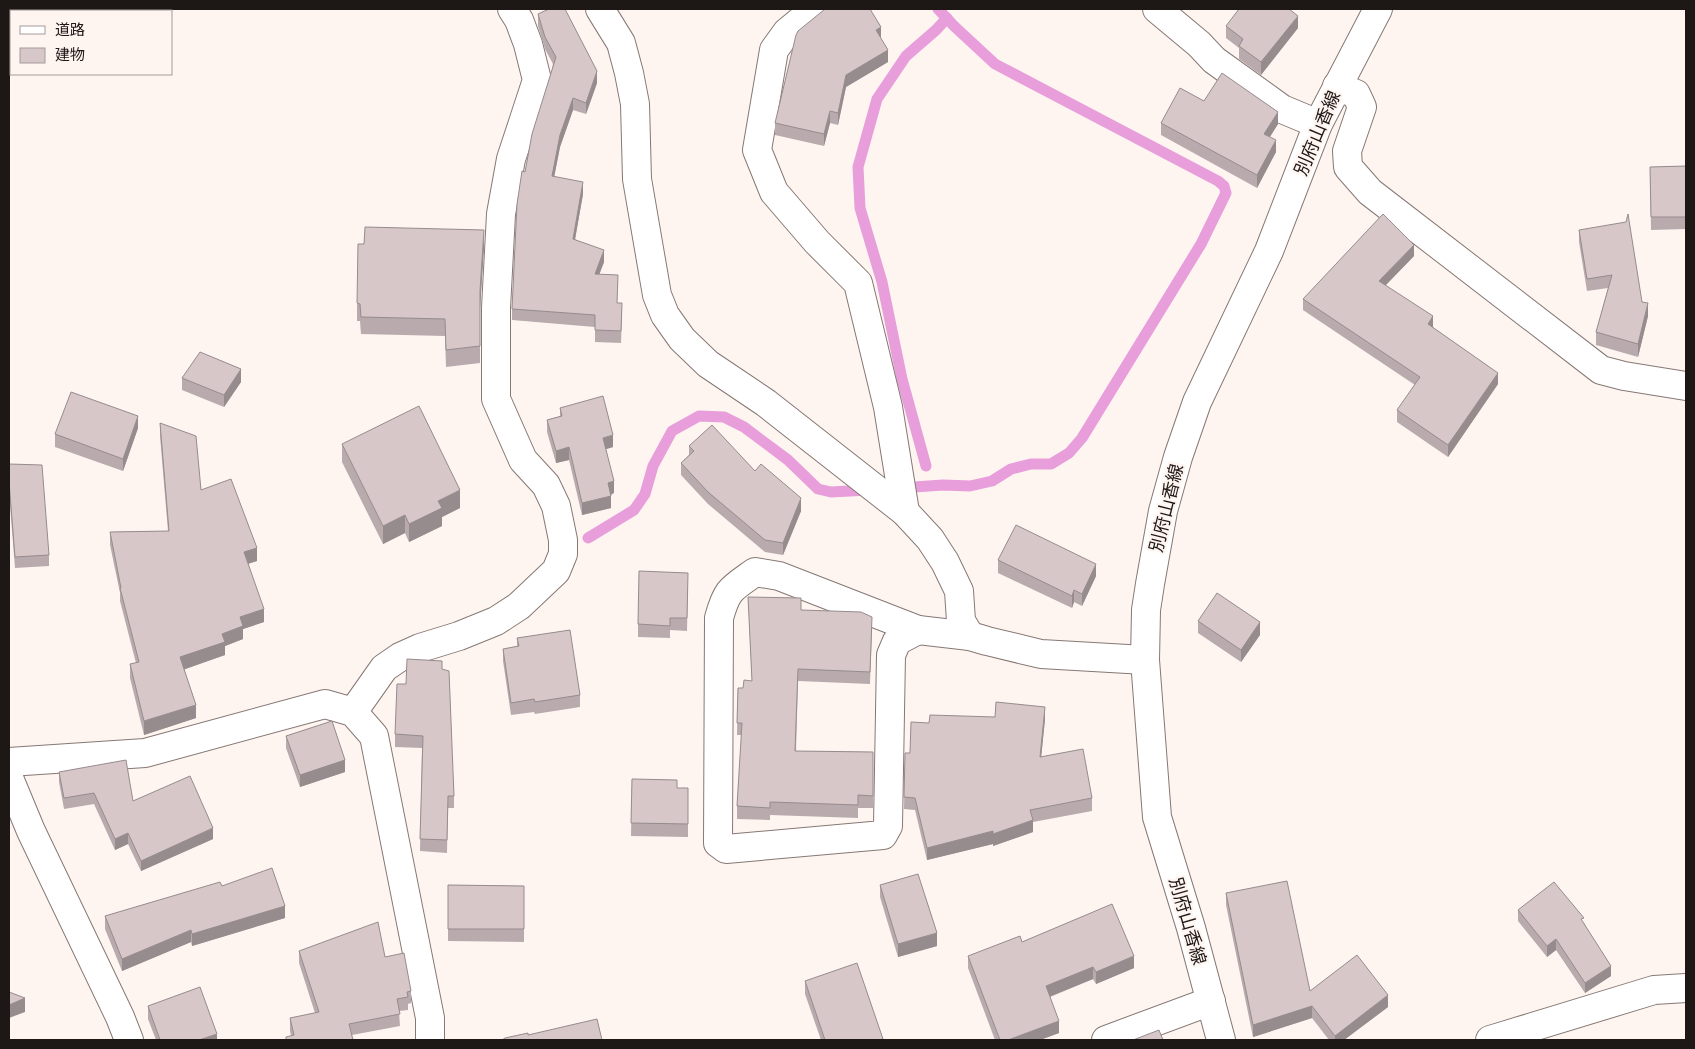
<svg xmlns="http://www.w3.org/2000/svg" width="1695" height="1049" viewBox="0 0 1695 1049" font-family="'PT Sans Narrow','Noto Sans JP',sans-serif">
<style>
.lines{fill:none;stroke-linecap:round;stroke-linejoin:round}
.stream{stroke:#e89eda;stroke-width:11}
.street-casing{stroke:#867874;stroke-width:30}
.secondary-casing{stroke:#867874;stroke-width:30}
.street{stroke:#fff;stroke-width:28}
.secondary{stroke:#fff;stroke-width:28}
.wall{fill:#b9abad}
.shaded-wall{fill:#968b8d}
.building{fill:#d7c7c9;stroke:#968b8d}
.labels{text-anchor:middle;dominant-baseline:central;stroke-width:4.5;stroke-linejoin:round;paint-order:stroke}
.street-label{font-size:18px;fill:#1d1716;stroke:#fef5f1}
</style>
<rect width="100%" height="100%" fill="#fef5f1"/>
<g class="lines">
<g class="stream">
<path d="M 926,466 L 902,379 L 882,282 L 860,208 L 858,167 L 877,99 L 906,56 L 936,30 L 947,18"/>
<path d="M 900,488 L 943,485 L 970,486 L 992,481 L 1011,469 L 1031,464 L 1051,464 L 1069,453 L 1082,438 L 1201,244 L 1226,193 L 1224,186 L 1218,181 L 995,64 L 954,26 L 938,9"/>
<path d="M 588,538 L 634,510 L 645,494 L 653,466 L 672,431 L 699,416 L 724,417 L 744,427 L 788,460 L 818,489 L 831,492 L 869,490"/>
</g>
<defs>
<g id="street">
<path d="M 815,9 L 787,32 L 774,50 L 757,150 L 774,192 L 817,242 L 858,283 L 888,407 L 905,512"/>
<path d="M 1157,9 L 1199,44 L 1214,60 L 1282,109 L 1318,124"/>
<path d="M 1337,86 L 1356,94 L 1362,107 L 1347,151 L 1348,167 L 1370,192 L 1601,370 L 1624,376 L 1686,386"/>
<path d="M 755,572 L 779,576 L 918,630 L 897,641 L 891,655 L 888,826 L 883,835 L 726,849 L 718,843 L 719,618 C 727,589 731,589 755,572 Z"/>
<path d="M 918,630 L 970,636"/>
<path d="M 353,712 L 384,668 L 400,657 L 420,648 L 459,636 L 496,621 L 519,606 L 556,571 L 563,554 L 563,540 L 556,506 L 546,485 L 523,460 L 496,399 L 496,308 L 501,214 L 511,159 L 537,80 L 528,44 L 519,20 L 512,9"/>
<path d="M 9,762 L 145,753 L 325,704 L 353,712 L 374,736 L 430,1018 L 430,1040"/>
<path d="M 9,778 L 31,831 L 120,1017 L 129,1040"/>
<path d="M 1106,1040 L 1211,1001"/>
<path d="M 1490,1040 L 1654,990 L 1686,988"/>
</g>
<g id="secondary">
<path d="M 600,9 L 621,43 L 629,73 L 635,104 L 637,179 L 657,295 L 665,315 L 682,339 L 708,364 L 766,403 L 905,512 L 930,539 L 945,562 L 959,591 L 961,621 L 970,636 L 987,641 L 1041,654 L 1145,660"/>
<path d="M 1221,1040 L 1191,928 L 1157,817 L 1145,660 L 1146,610 L 1150,584 L 1163,511 L 1178,457 L 1197,402 L 1269,251 L 1318,124 L 1378,9"/>
</g>
</defs>
<use href="#street" class="street-casing"/>
<use href="#secondary" class="secondary-casing"/>
<use href="#street" class="street"/>
<use href="#secondary" class="secondary"/>
</g>
<g class="wall">
<path d="M 538,14 L 597,83 L 586,114 L 573,110 L 560,147 L 554,177 L 583,194 L 575,239 L 604,262 L 599,274 L 617,303 L 622,315 L 621,343 L 595,342 L 595,327 L 512,320 L 512,309 L 553,64 L 545,49 L 538,26 Z"/>
<path d="M 1226,26 L 1298,28 L 1261,75 L 1239,59 L 1239,48 L 1226,38 Z"/>
<path d="M 881,39 L 888,62 L 846,87 L 838,125 L 830,123 L 824,146 L 775,135 L 775,123 Z"/>
<path d="M 1204,101 L 1278,124 L 1270,137 L 1276,152 L 1257,188 L 1161,135 L 1161,123 Z"/>
<path d="M 1686,166 L 1686,229 L 1651,230 L 1650,167 Z"/>
<path d="M 1579,230 L 1642,302 L 1648,316 L 1638,357 L 1596,345 L 1596,332 L 1608,288 L 1587,291 L 1579,242 Z"/>
<path d="M 484,247 L 480,308 L 480,363 L 446,367 L 445,336 L 361,334 L 360,321 L 357,321 L 357,303 Z"/>
<path d="M 1414,256 L 1386,285 L 1433,327 L 1498,384 L 1448,457 L 1397,422 L 1397,410 L 1415,385 L 1303,310 L 1303,299 Z"/>
<path d="M 182,378 L 241,382 L 224,407 L 182,390 Z"/>
<path d="M 560,408 L 613,447 L 606,449 L 614,493 L 611,495 L 611,508 L 582,515 L 569,460 L 556,463 L 547,432 L 547,420 L 560,416 Z"/>
<path d="M 160,423 L 201,490 L 257,561 L 248,564 L 264,622 L 243,629 L 243,639 L 225,646 L 225,655 L 184,669 L 196,718 L 144,735 L 130,678 L 130,664 L 136,663 L 120,601 L 120,593 L 110,545 L 110,532 L 168,531 L 160,436 Z"/>
<path d="M 138,428 L 123,471 L 55,447 L 55,434 Z"/>
<path d="M 342,444 L 460,508 L 442,517 L 442,526 L 409,542 L 405,533 L 383,544 L 342,462 Z"/>
<path d="M 689,446 L 755,471 L 801,511 L 783,555 L 765,552 L 708,504 L 681,475 L 681,463 L 689,455 Z"/>
<path d="M 9,464 L 49,555 L 49,566 L 15,568 L 9,492 Z"/>
<path d="M 998,560 L 1096,576 L 1082,606 L 1074,602 L 1072,608 L 998,573 Z"/>
<path d="M 688,586 L 687,631 L 670,630 L 670,638 L 638,637 L 638,624 Z"/>
<path d="M 748,597 L 872,629 L 870,684 L 798,681 L 796,751 L 873,752 L 873,808 L 858,808 L 858,818 L 770,815 L 770,820 L 737,819 L 737,806 L 742,735 L 737,735 L 738,688 L 743,688 L 752,681 Z"/>
<path d="M 1198,621 L 1260,635 L 1241,662 L 1198,633 Z"/>
<path d="M 517,638 L 580,695 L 580,707 L 535,714 L 534,712 L 511,715 L 503,661 L 503,649 L 517,646 Z"/>
<path d="M 442,669 L 454,796 L 454,808 L 448,808 L 447,853 L 420,851 L 422,748 L 395,747 L 395,734 L 406,684 Z"/>
<path d="M 1045,719 L 1041,757 L 1092,798 L 1092,811 L 1033,822 L 1033,832 L 993,846 L 993,844 L 927,860 L 915,810 L 904,809 L 905,753 L 910,753 L 929,723 Z"/>
<path d="M 286,736 L 345,772 L 300,787 L 286,748 Z"/>
<path d="M 59,772 L 133,801 L 213,839 L 141,871 L 128,844 L 115,850 L 94,804 L 64,809 L 59,782 Z"/>
<path d="M 632,779 L 677,788 L 688,788 L 688,837 L 631,836 Z"/>
<path d="M 448,885 L 524,886 L 524,942 L 448,941 Z"/>
<path d="M 880,885 L 937,946 L 898,957 L 880,897 Z"/>
<path d="M 222,886 L 285,918 L 192,946 L 191,942 L 122,971 L 105,929 L 105,916 Z"/>
<path d="M 1226,893 L 1310,991 L 1388,1007 L 1344,1040 L 1329,1040 L 1312,1018 L 1253,1037 L 1226,905 Z"/>
<path d="M 1518,910 L 1584,923 L 1611,976 L 1585,993 L 1556,950 L 1547,957 L 1518,921 Z"/>
<path d="M 1022,942 L 1134,968 L 1096,984 L 1093,979 L 1050,997 L 1059,1033 L 1040,1040 L 995,1040 L 968,968 L 968,956 Z"/>
<path d="M 299,951 L 385,957 L 411,991 L 411,1003 L 408,1004 L 408,1010 L 399,1011 L 400,1026 L 352,1035 L 353,1040 L 286,1040 L 286,1037 L 291,1036 L 290,1031 L 290,1018 L 315,1013 L 299,963 Z"/>
<path d="M 805,981 L 883,1040 L 821,1040 L 805,994 Z"/>
<path d="M 148,1006 L 217,1040 L 156,1040 L 148,1019 Z"/>
</g>
<g class="shaded-wall">
<path d="M 1298,16 L 1298,28 L 1261,75 L 1261,62 Z"/>
<path d="M 881,27 L 881,39 L 876,30 Z"/>
<path d="M 888,50 L 888,62 L 846,87 L 838,125 L 838,113 L 846,75 Z"/>
<path d="M 597,71 L 597,83 L 586,114 L 586,103 Z"/>
<path d="M 573,98 L 573,110 L 560,147 L 552,188 L 552,176 L 560,135 Z"/>
<path d="M 830,111 L 830,123 L 824,146 L 824,134 Z"/>
<path d="M 1278,112 L 1278,124 L 1264,146 L 1264,134 Z"/>
<path d="M 1276,140 L 1276,152 L 1257,188 L 1257,175 Z"/>
<path d="M 583,182 L 583,194 L 573,251 L 573,239 Z"/>
<path d="M 484,230 L 484,247 L 480,308 L 480,291 Z"/>
<path d="M 1414,245 L 1414,256 L 1379,292 L 1379,281 Z"/>
<path d="M 604,250 L 604,262 L 595,286 L 595,274 Z"/>
<path d="M 1648,303 L 1648,316 L 1638,357 L 1638,344 Z"/>
<path d="M 1433,316 L 1433,328 L 1428,324 Z"/>
<path d="M 241,369 L 241,382 L 224,407 L 224,395 Z"/>
<path d="M 1498,373 L 1498,384 L 1448,457 L 1448,445 Z"/>
<path d="M 138,416 L 138,428 L 123,471 L 123,459 Z"/>
<path d="M 613,435 L 613,447 L 603,450 L 603,438 Z"/>
<path d="M 569,447 L 569,460 L 556,463 L 556,451 Z"/>
<path d="M 614,481 L 614,493 L 608,495 L 608,483 Z"/>
<path d="M 460,490 L 460,508 L 442,517 L 442,526 L 409,542 L 409,524 L 438,501 Z"/>
<path d="M 611,496 L 611,508 L 582,515 L 582,503 Z"/>
<path d="M 801,498 L 801,511 L 783,555 L 783,543 Z"/>
<path d="M 405,515 L 405,533 L 383,544 L 383,526 Z"/>
<path d="M 257,548 L 257,561 L 244,565 L 244,552 Z"/>
<path d="M 1096,564 L 1096,576 L 1082,606 L 1082,594 Z"/>
<path d="M 1074,590 L 1074,602 L 1072,608 L 1072,596 Z"/>
<path d="M 264,609 L 264,622 L 243,629 L 243,639 L 225,646 L 225,655 L 180,671 L 180,657 L 222,634 L 240,617 Z"/>
<path d="M 1260,622 L 1260,635 L 1241,662 L 1241,650 Z"/>
<path d="M 196,705 L 196,718 L 144,735 L 144,721 Z"/>
<path d="M 1045,707 L 1045,719 L 1040,769 L 1040,757 Z"/>
<path d="M 345,760 L 345,772 L 300,787 L 300,775 Z"/>
<path d="M 1033,820 L 1033,832 L 993,846 L 993,834 Z"/>
<path d="M 213,828 L 213,839 L 141,871 L 141,861 Z"/>
<path d="M 993,831 L 993,844 L 927,860 L 927,848 Z"/>
<path d="M 128,833 L 128,844 L 115,850 L 115,839 Z"/>
<path d="M 285,906 L 285,918 L 192,946 L 192,934 Z"/>
<path d="M 191,930 L 191,942 L 122,971 L 122,959 Z"/>
<path d="M 937,933 L 937,946 L 898,957 L 898,944 Z"/>
<path d="M 1556,939 L 1556,950 L 1547,957 L 1547,946 Z"/>
<path d="M 1134,956 L 1134,968 L 1096,984 L 1096,972 Z"/>
<path d="M 1611,966 L 1611,976 L 1585,993 L 1585,983 Z"/>
<path d="M 1093,967 L 1093,979 L 1046,998 L 1046,986 Z"/>
<path d="M 1388,995 L 1388,1007 L 1344,1040 L 1335,1040 L 1335,1036 Z"/>
<path d="M 25,998 L 25,1012 L 9,1018 L 9,1005 Z"/>
<path d="M 1312,1006 L 1312,1018 L 1253,1037 L 1253,1025 Z"/>
<path d="M 1059,1021 L 1059,1033 L 1040,1040 L 1008,1040 Z"/>
<path d="M 217,1034 L 217,1040 L 199,1040 Z"/>
</g>
<g class="building">
<path d="M 549,9 L 565,9 L 597,71 L 586,103 L 573,98 L 560,135 L 552,176 L 583,182 L 573,239 L 604,250 L 595,274 L 618,275 L 617,303 L 622,303 L 621,331 L 595,330 L 595,315 L 512,309 L 517,204 L 522,171 L 525,172 L 532,134 L 556,57 L 545,37 L 538,14 Z"/>
<path d="M 825,9 L 870,9 L 881,27 L 876,30 L 888,50 L 846,75 L 838,113 L 830,111 L 824,134 L 775,123 L 796,35 L 798,31 Z"/>
<path d="M 1239,9 L 1289,9 L 1298,16 L 1261,62 L 1239,46 L 1243,39 L 1226,26 Z"/>
<path d="M 1222,73 L 1278,112 L 1264,134 L 1276,140 L 1257,175 L 1161,123 L 1180,88 L 1204,101 Z"/>
<path d="M 1686,166 L 1686,217 L 1651,217 L 1650,167 Z"/>
<path d="M 1383,214 L 1414,245 L 1379,281 L 1433,316 L 1428,324 L 1498,373 L 1448,445 L 1397,410 L 1420,377 L 1303,299 Z"/>
<path d="M 1628,214 L 1642,302 L 1648,303 L 1638,344 L 1596,332 L 1612,275 L 1587,279 L 1579,230 L 1626,222 Z"/>
<path d="M 365,227 L 484,230 L 480,291 L 480,346 L 446,350 L 445,319 L 361,317 L 360,304 L 357,303 L 358,244 L 364,244 Z"/>
<path d="M 200,352 L 241,369 L 224,395 L 182,378 Z"/>
<path d="M 71,392 L 138,416 L 123,459 L 55,434 Z"/>
<path d="M 603,396 L 613,435 L 603,438 L 614,481 L 608,483 L 611,496 L 582,503 L 569,447 L 556,451 L 547,420 L 562,416 L 560,408 Z"/>
<path d="M 419,406 L 460,490 L 438,501 L 442,508 L 409,524 L 405,515 L 383,526 L 342,444 Z"/>
<path d="M 160,423 L 196,436 L 201,490 L 231,479 L 257,548 L 244,552 L 264,609 L 240,617 L 243,626 L 222,634 L 225,642 L 180,657 L 196,705 L 144,721 L 130,664 L 139,662 L 120,588 L 121,588 L 110,532 L 169,531 Z"/>
<path d="M 712,425 L 755,471 L 761,464 L 801,498 L 783,543 L 765,540 L 708,492 L 681,463 L 694,451 L 689,446 Z"/>
<path d="M 9,464 L 42,465 L 49,555 L 15,557 L 9,481 Z"/>
<path d="M 1016,525 L 1096,564 L 1082,594 L 1074,590 L 1072,596 L 998,560 Z"/>
<path d="M 639,571 L 688,573 L 687,618 L 670,618 L 670,626 L 638,624 Z"/>
<path d="M 1217,593 L 1260,622 L 1241,650 L 1198,621 Z"/>
<path d="M 748,597 L 801,598 L 801,610 L 861,612 L 872,617 L 870,672 L 798,669 L 795,751 L 873,752 L 873,796 L 858,795 L 858,805 L 770,802 L 770,808 L 737,806 L 742,723 L 737,723 L 738,688 L 743,688 L 744,680 L 752,681 Z"/>
<path d="M 570,630 L 580,695 L 535,702 L 534,699 L 511,703 L 503,649 L 519,646 L 517,638 Z"/>
<path d="M 407,659 L 442,661 L 442,669 L 449,671 L 454,796 L 448,796 L 447,840 L 420,839 L 423,736 L 395,734 L 397,684 L 406,684 Z"/>
<path d="M 996,702 L 1045,707 L 1040,757 L 1083,749 L 1092,798 L 1030,810 L 1033,820 L 993,834 L 993,831 L 927,848 L 915,798 L 904,797 L 905,753 L 910,753 L 911,722 L 929,723 L 930,715 L 995,717 Z"/>
<path d="M 332,721 L 345,760 L 300,775 L 286,736 Z"/>
<path d="M 126,760 L 133,801 L 190,776 L 213,828 L 141,861 L 128,833 L 115,839 L 94,793 L 64,798 L 59,772 Z"/>
<path d="M 632,779 L 677,780 L 677,788 L 688,788 L 688,824 L 631,823 Z"/>
<path d="M 272,868 L 285,906 L 192,934 L 191,930 L 122,959 L 105,916 L 220,882 L 222,886 Z"/>
<path d="M 918,874 L 937,933 L 898,944 L 880,885 Z"/>
<path d="M 1287,881 L 1310,991 L 1357,955 L 1388,995 L 1335,1036 L 1312,1006 L 1253,1025 L 1226,893 Z"/>
<path d="M 1554,882 L 1584,918 L 1581,919 L 1611,966 L 1585,983 L 1556,939 L 1547,946 L 1518,910 Z"/>
<path d="M 448,885 L 524,886 L 524,929 L 448,929 Z"/>
<path d="M 1112,904 L 1134,956 L 1096,972 L 1093,967 L 1046,986 L 1059,1021 L 1008,1040 L 1000,1040 L 968,956 L 1020,936 L 1022,942 Z"/>
<path d="M 378,922 L 385,957 L 404,953 L 411,991 L 407,992 L 408,997 L 397,999 L 400,1014 L 349,1024 L 353,1040 L 286,1040 L 286,1037 L 294,1035 L 290,1018 L 319,1012 L 299,951 Z"/>
<path d="M 857,963 L 883,1039 L 878,1040 L 825,1040 L 805,981 Z"/>
<path d="M 200,987 L 217,1034 L 199,1040 L 160,1040 L 148,1006 Z"/>
<path d="M 9,992 L 25,998 L 9,1005 Z"/>
<path d="M 597,1019 L 602,1040 L 502,1040 L 505,1038 L 528,1033 L 528,1035 Z"/>
<path d="M 1159,1030 L 1163,1040 L 1133,1040 Z"/>
</g>
<g class="labels">
<g class="street-label">
<text transform="translate(1317 133) rotate(-67)">別府山香線</text>
<text transform="translate(1166 508) rotate(-76)">別府山香線</text>
<text transform="translate(1188 921) rotate(74)">別府山香線</text>
</g>
</g>
<rect width="1695" height="1049" fill="none" stroke="#1d1716" stroke-width="20"/>
<rect x="10" y="10" width="162" height="65" fill="#fef5f1" stroke="#a49c99"/>
<rect x="20" y="26" width="25" height="8" fill="#ffffff" stroke="#a49c99"/>
<text x="55" y="35" font-size="15" fill="#1d1716">道路</text>
<rect x="20" y="48" width="25" height="15" fill="#d7c7c9" stroke="#a49c99"/>
<text x="55" y="60" font-size="15" fill="#1d1716">建物</text>
</svg>
